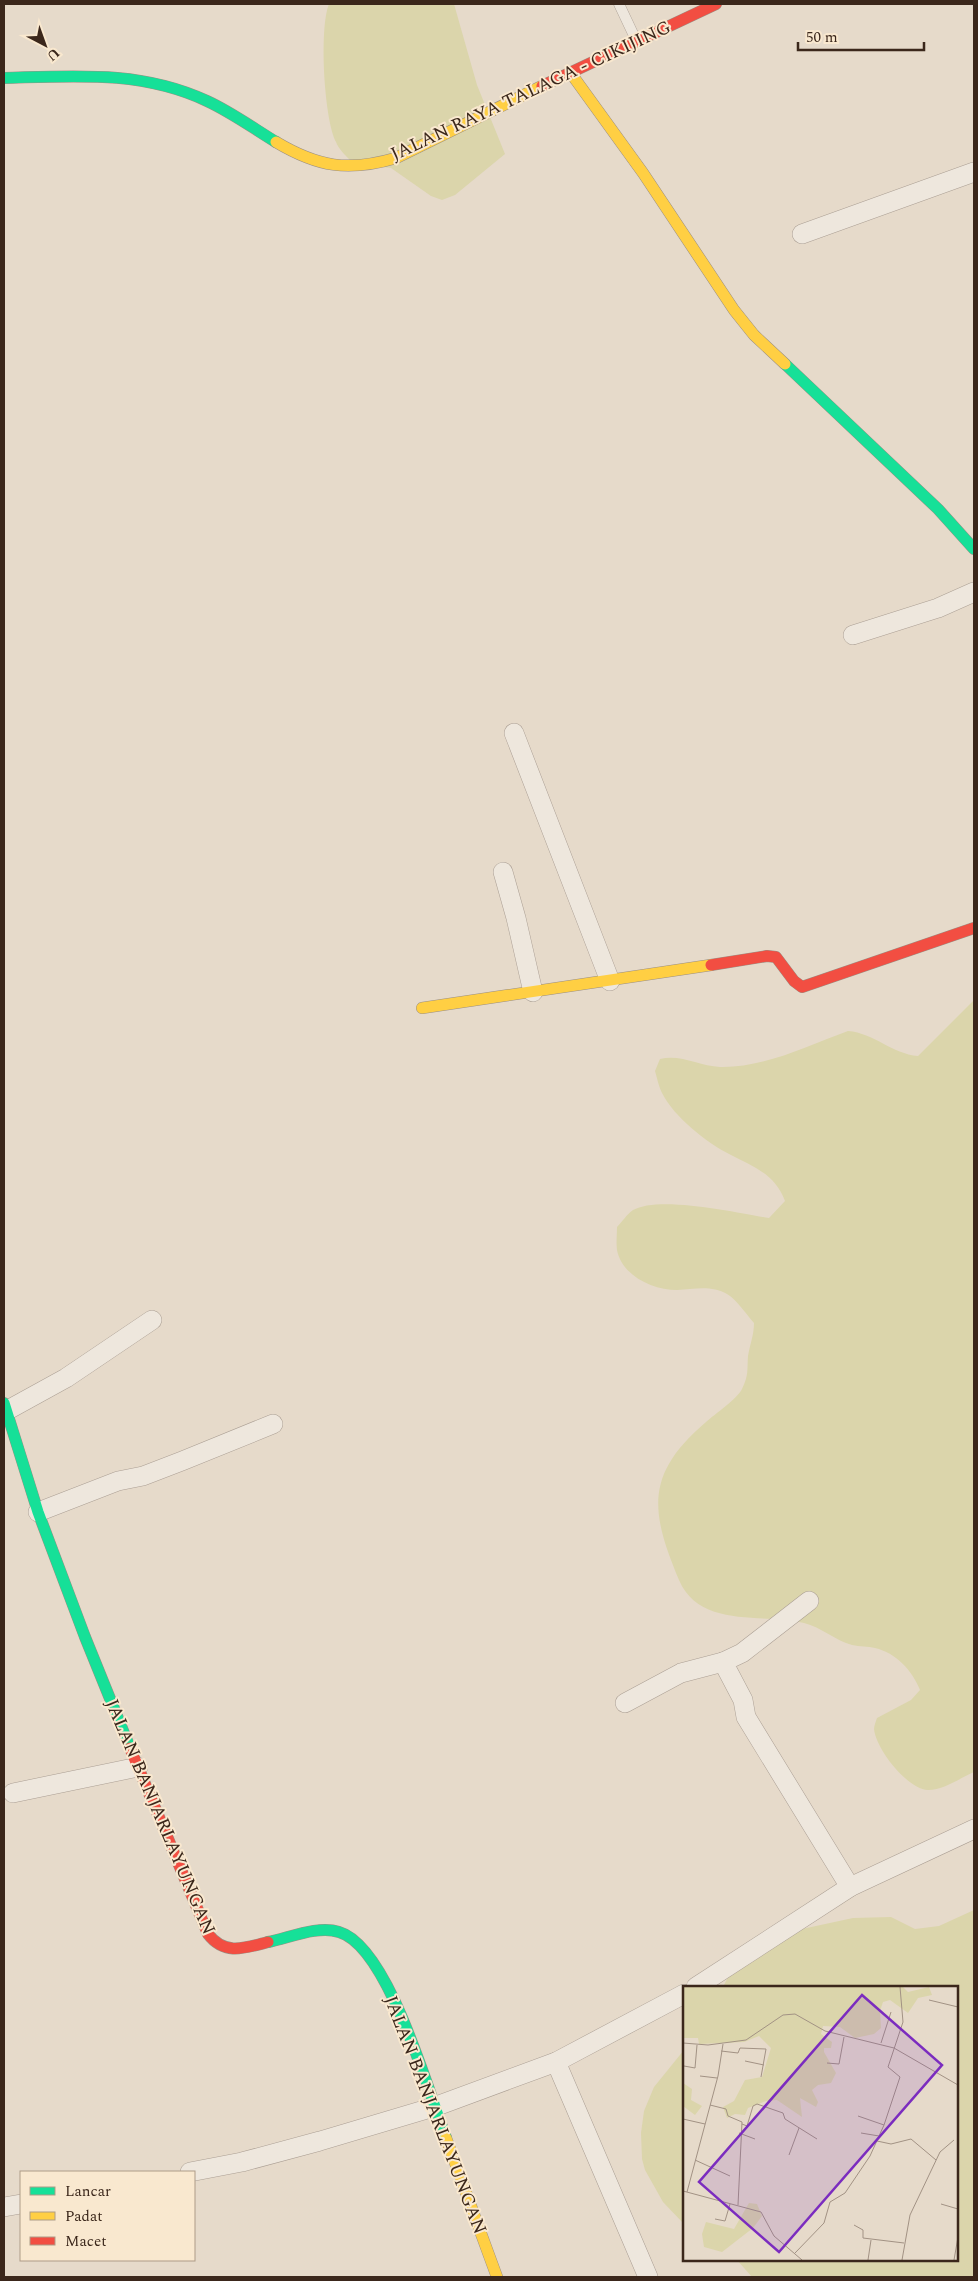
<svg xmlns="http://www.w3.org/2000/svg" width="978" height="2281" viewBox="0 0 978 2281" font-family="Spectral,serif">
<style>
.green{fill:#dbd5ab}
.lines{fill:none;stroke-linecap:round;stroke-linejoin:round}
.lane-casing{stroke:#ab9f94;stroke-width:11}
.street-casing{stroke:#ab9f94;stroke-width:20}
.fast-casing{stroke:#9b8f84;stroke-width:12}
.slow-casing{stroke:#9b8f84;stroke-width:12}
.jam-casing{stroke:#9b8f84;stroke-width:12}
.lane{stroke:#eee7dd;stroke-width:10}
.street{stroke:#eee7dd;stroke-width:19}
.fast{stroke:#16e098;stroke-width:11}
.slow{stroke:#ffcf43;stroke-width:11}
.jam{stroke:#f24e42;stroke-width:11}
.labels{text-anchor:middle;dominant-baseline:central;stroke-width:4;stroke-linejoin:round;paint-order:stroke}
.street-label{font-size:19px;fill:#3b271b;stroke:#f9e8cf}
.inset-road{fill:none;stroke:#a29284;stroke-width:1}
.view{fill:#7b2cbf;fill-opacity:0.15;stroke:#7b2cbf;stroke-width:2.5}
.inset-edge{fill:none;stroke:#3b271b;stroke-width:2.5}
</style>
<rect width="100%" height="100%" fill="#e6daca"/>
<g class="green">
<path d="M 329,4 L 454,4 L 477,85 L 505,154 L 455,195 L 442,200 L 431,196 L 391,168 L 353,163 C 347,157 339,150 336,142 C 324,118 319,28 329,4 Z"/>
<path d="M 974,1000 L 974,1772 C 960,1778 944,1790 928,1790 C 907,1789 876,1749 874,1729 C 874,1726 876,1721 877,1718 L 911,1700 L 920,1690 C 912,1670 896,1653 875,1648 C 868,1646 860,1647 852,1645 C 836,1641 821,1627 804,1623 C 763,1613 700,1629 679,1580 C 650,1511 645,1474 706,1422 C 715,1414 737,1399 742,1389 C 749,1375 747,1369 748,1356 C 750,1344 754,1335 754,1323 C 746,1314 737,1300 727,1294 C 712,1285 694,1289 677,1290 C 653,1290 622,1276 617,1250 C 616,1243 617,1234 617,1227 C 622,1222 627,1214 633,1210 C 659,1195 739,1213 769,1218 L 785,1201 C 775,1174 754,1167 731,1155 C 707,1143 674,1117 662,1093 C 659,1087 657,1078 655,1071 L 660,1059 C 681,1054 699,1066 720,1067 C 764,1068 807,1046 848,1031 C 874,1033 892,1054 918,1056 Z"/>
<path d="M 974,1910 L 974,2277 L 752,2277 L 737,2260 L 957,2260 L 957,1987 L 723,1987 L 728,1977 L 802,1929 L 853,1918 L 891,1917 L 915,1929 L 939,1926 Z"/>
<path d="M 684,2050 L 684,2224 L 663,2202 L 645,2170 L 642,2159 L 641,2133 L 644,2111 L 654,2087 Z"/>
</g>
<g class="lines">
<defs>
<path id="lane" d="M 619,4 L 636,40"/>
<g id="street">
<path d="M 802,234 L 974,172"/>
<path d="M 853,635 L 938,608 L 974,592"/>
<path d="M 514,733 L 610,981"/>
<path d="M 503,872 L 516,918 L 533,992"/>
<path d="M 6,1411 L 66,1378 L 152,1320"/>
<path d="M 38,1512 L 118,1481 L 143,1476 L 182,1461 L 273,1424"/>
<path d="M 809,1601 L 742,1653 L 723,1662 L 743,1700 L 746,1717 L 850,1887"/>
<path d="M 625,1703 L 681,1673 L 723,1662"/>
<path d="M 13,1793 L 138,1767"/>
<path d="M 696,1987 L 850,1887 L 974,1829"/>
<path d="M 556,2062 L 648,2277"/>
<path d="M 190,2172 L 242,2162 L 320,2141 L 434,2107 L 556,2062 L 684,1994"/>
<path d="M 4,2207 L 21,2204"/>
</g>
<g id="fast">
<path d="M 4,78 C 74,76 141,70 207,101 C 231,112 253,128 276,142"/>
<path d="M 785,364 L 938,509 L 974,549"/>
<path d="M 4,1403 L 38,1512 L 85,1637 L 130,1748"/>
<path d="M 268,1942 C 289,1938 318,1925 339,1932 C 388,1946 428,2091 446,2138"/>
</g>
<g id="slow">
<path d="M 570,72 L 643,173 L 734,310 L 754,335 L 785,364"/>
<path d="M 276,142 C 318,167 348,172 396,158 L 542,86"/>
<path d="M 422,1008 L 711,965"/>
<path d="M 446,2138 L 497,2277"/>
</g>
<g id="jam">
<path d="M 542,86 L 716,4"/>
<path d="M 711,965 L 767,956 L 776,957 L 794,981 L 802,987 L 974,928"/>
<path d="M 130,1748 L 208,1934 C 225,1956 245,1948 268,1942"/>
</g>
</defs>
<use href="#lane" class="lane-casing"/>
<use href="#street" class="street-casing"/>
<use href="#fast" class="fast-casing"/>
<use href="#slow" class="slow-casing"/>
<use href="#jam" class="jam-casing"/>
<use href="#lane" class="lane"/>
<use href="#street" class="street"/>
<use href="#fast" class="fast"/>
<use href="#slow" class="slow"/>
<use href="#jam" class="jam"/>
</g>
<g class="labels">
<g class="street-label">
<text transform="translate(531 91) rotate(-25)">JALAN RAYA TALAGA - CIKIJING</text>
<text transform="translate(160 1817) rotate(67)">JALAN BANJARLAYUNGAN</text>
<text transform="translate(435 2115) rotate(69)">JALAN BANJARLAYUNGAN</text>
</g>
</g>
<g transform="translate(683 1986)">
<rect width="275" height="275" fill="#e6daca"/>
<path d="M 0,1 L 220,1 L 225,6 L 246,1 L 249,9 L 235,12 L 225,27 L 207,14 L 200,16 L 197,25 L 198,42 L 191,48 L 172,52 L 157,41 L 140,40 L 138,48 L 149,56 L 148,62 L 141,62 L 141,66 L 153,87 L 148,97 L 135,99 L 129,104 L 135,116 L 133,121 L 117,112 L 119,131 L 94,114 L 83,115 L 65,122 L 62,129 L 52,128 L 44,132 L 40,121 L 51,115 L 62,94 L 79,91 L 88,62 L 76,50 L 61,56 L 16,58 L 15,52 L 0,52 ZM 0,97 L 9,103 L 8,114 L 19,120 L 12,129 L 0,120 ZM 66,217 L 74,218 L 79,230 L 70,242 L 39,266 L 21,261 L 19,248 L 23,236 L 51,243 Z" fill="#dbd5ab"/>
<path class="inset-road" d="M 246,14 L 275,21M 0,57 L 25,59 L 63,54 L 100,29 L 112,28 L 142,45 L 211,62 L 275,99M 198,57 L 208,26M 38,65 L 55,67 L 57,62 L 83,63 L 78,91M 62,75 L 81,79M 144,77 L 156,78 L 161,51M 1,80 L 12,82 L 14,59M 17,90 L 34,92M 27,119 L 43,123 L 45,130 L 59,136 L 55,219M 175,130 L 201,139M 0,133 L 22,138M 59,138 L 64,140 L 70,120 L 74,118 L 100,127 L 102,133 L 134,153M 56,147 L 72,153M 178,147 L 196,150M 194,155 L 208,158 L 228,153 L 253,174M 106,169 L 116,142M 12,174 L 47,190M 0,205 L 78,226 L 91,250 L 119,274M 4,206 L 35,90 L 40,58M 258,218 L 275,223M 32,233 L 42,235 L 47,218M 171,239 L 180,244 L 180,252 L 221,257M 112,267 L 141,237 L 147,216 L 162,207 L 187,170 L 201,139 L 217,91 L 205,81 L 220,36 L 217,1M 185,274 L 188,254M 219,274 L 227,229 L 257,166 L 271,154M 271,274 L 275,251"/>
<path class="view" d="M 179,9 L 259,79 L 96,266 L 16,196 Z"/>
<rect width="275" height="275" class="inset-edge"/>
</g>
<rect width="978" height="2281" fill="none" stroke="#3b271b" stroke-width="10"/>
<rect x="20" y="2171" width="175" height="90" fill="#f9e8cf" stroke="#ad9b87"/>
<rect x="30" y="2187" width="25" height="8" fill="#16e098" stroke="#ad9b87"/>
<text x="65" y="2196" font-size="15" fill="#3b271b">Lancar</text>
<rect x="30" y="2212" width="25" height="8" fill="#ffcf43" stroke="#ad9b87"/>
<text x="65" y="2221" font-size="15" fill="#3b271b">Padat</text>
<rect x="30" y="2237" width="25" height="8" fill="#f24e42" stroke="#ad9b87"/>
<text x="65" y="2246" font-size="15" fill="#3b271b">Macet</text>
<g transform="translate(45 45) rotate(139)" stroke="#f9e8cf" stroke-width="4" paint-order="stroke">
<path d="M0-4L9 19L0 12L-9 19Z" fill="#3b271b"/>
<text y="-8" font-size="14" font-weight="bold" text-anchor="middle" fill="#3b271b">U</text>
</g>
<path d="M798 42v8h126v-8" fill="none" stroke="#3b271b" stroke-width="2.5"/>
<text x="806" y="42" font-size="15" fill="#3b271b" stroke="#f9e8cf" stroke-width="4" paint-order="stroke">50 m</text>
</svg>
